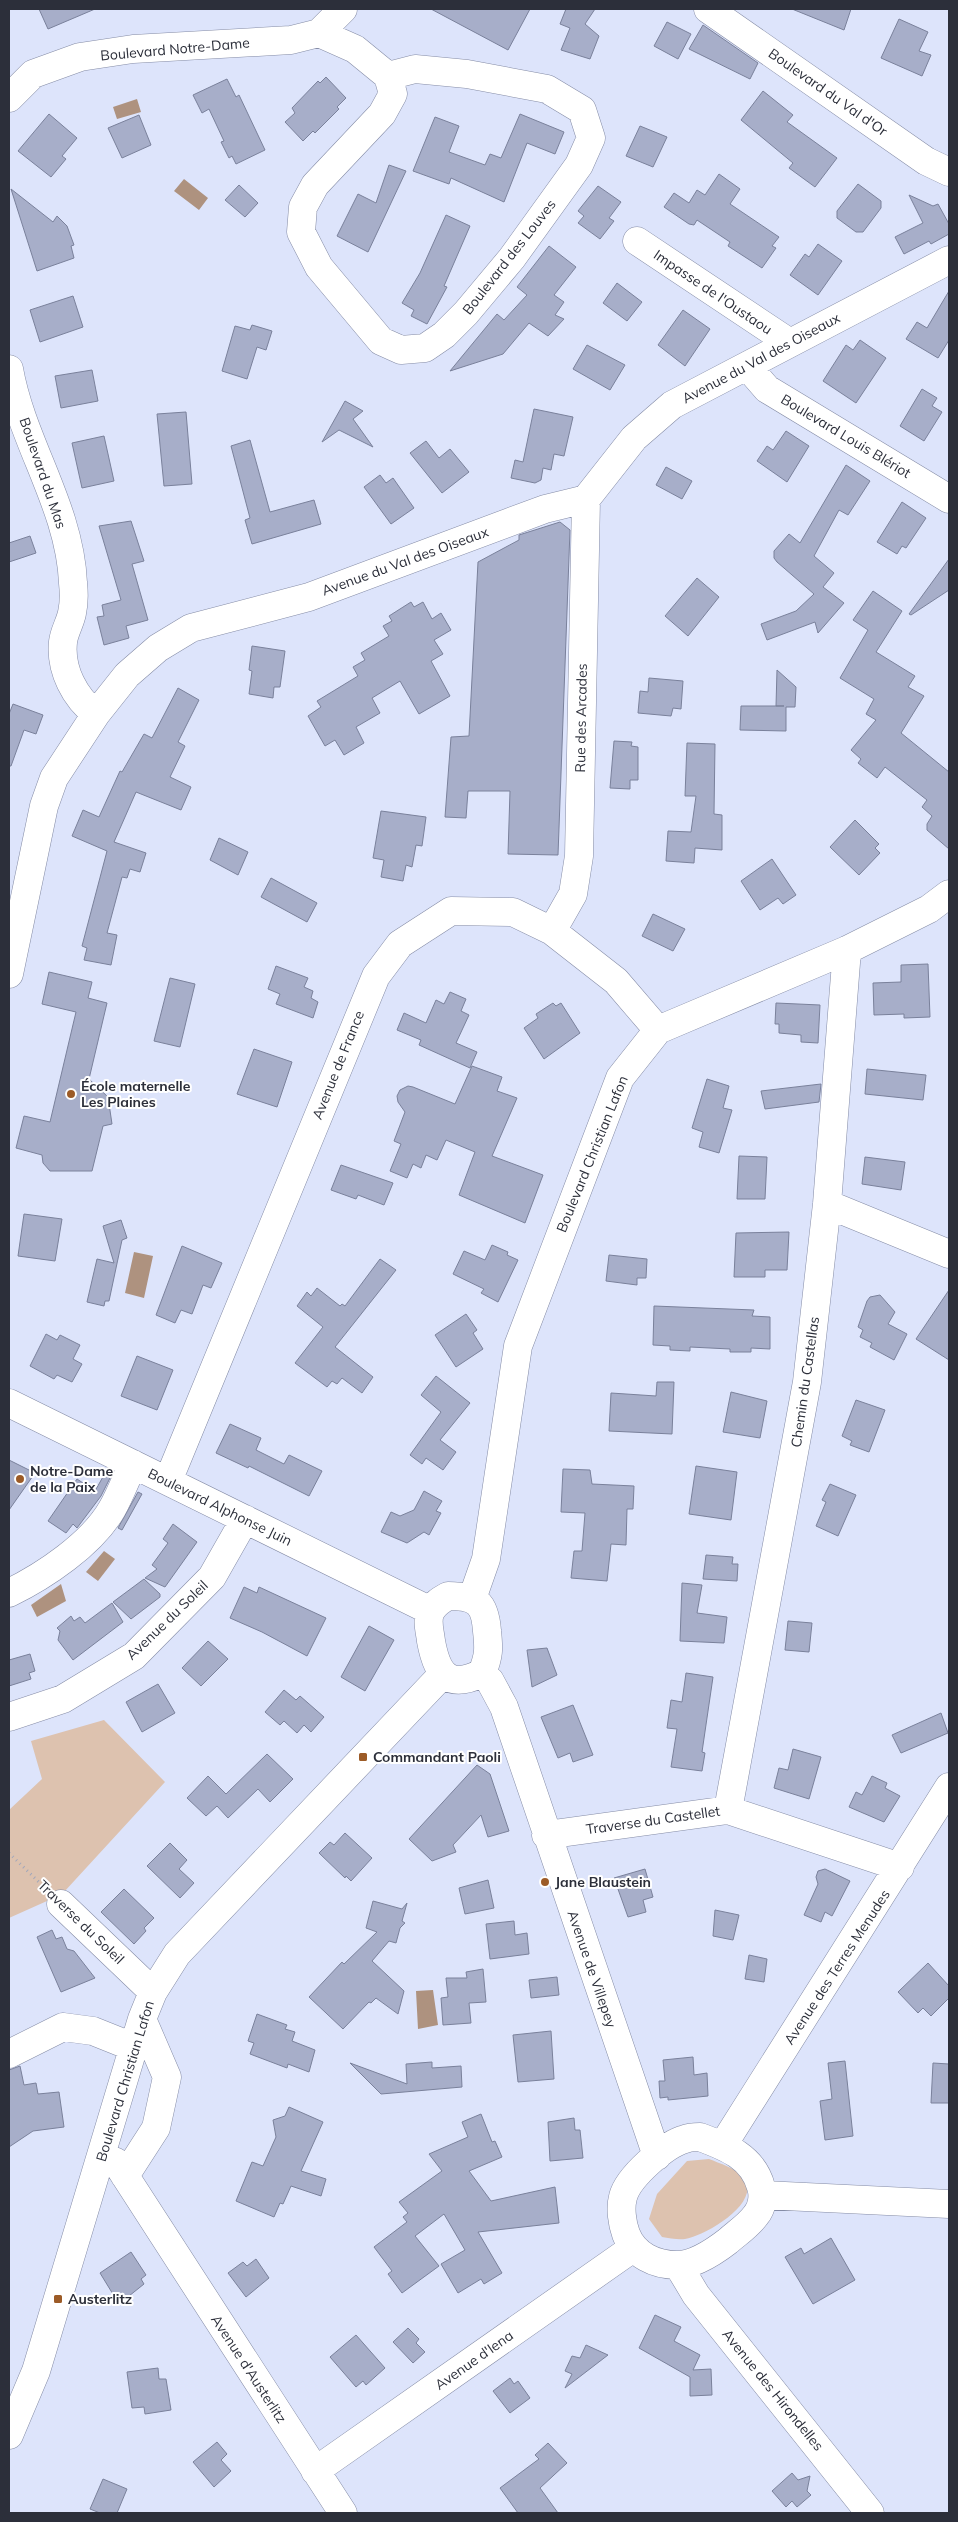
<svg xmlns="http://www.w3.org/2000/svg" width="958" height="2522" font-family="Mulish,sans-serif">
	<rect width="100%" height="100%" fill="#dde4fb"/>
	<!-- green -->
	<path fill="#ddc2af" d="M104 1720 165 1782 53 1904 47 1901 9 1918V1810L42 1779 31 1741Z
		M709 2159C719 2163 737 2169 743 2177 764 2202 705 2236 685 2239 678 2240 669 2238 662 2237L649 2219 657 2194 687 2161Z"/>
	<!-- water -->
	<path fill="#ae927f" d="M137 99 141 112 117 119 113 107Z
		M184 179 208 198 199 210 174 191Z
		M134 1252 153 1256 144 1298 125 1293Z
		M104 1551 115 1559 98 1581 86 1572Z
		M61 1584 66 1601 37 1617 31 1605Z
		M433 1990 438 2025 418 2029 416 1991Z"/>
	<!-- building -->
	<path fill="#a7aec9" stroke="#7a819b" d="M39 9H95L48 29Z
		M431 9H530L508 50Z
		M566 9H595L585 24 599 36 590 59 561 50 570 28 560 24Z
		M792 9H851L844 30Z
		M899 19 928 32 919 51 931 55 922 76 881 58Z
		M667 22 691 34 678 59 654 46Z
		M703 25 758 63 750 79 689 49Z
		M326 77 346 98 337 107 339 109 315 133 313 131 303 141 285 122 295 113 292 108 318 81 320 83Z
		M227 79 236 97 239 95 265 150 236 164 232 156 229 158 221 142 224 141 209 109 202 113 193 95Z
		M763 91 793 115 787 122 837 158 815 187 789 168 793 163 741 120Z
		M49 114 77 138 62 156 66 159 51 177 18 151Z
		M520 114 564 132 555 154 527 143 504 202 451 178 449 184 413 171 435 117 459 126 449 152 485 165 490 154 501 158Z
		M139 115 151 145 122 158 108 128Z
		M640 126 667 137 653 167 626 156Z
		M389 165 406 171 368 252 337 236 358 194 376 203Z
		M719 174 740 189 730 204 779 237 772 246 776 248 762 268 728 246 730 242 697 220 694 225 689 224 664 207 674 193 689 203 697 190 705 195Z
		M858 184 881 201V208L863 232H856L837 218V211Z
		M239 185 258 203 245 217 225 200Z
		M598 186 621 202 609 218 614 221 600 239 578 223 584 216 578 211Z
		M11 189 53 222 57 216 67 226 74 245 71 246 74 258 37 271Z
		M909 195 933 206 938 204 949 224V234L931 244 929 241 904 254 895 237 923 223Z
		M446 215 470 226 444 286 447 287 427 324 411 316 414 310 402 303 420 273Z
		M818 244 842 261 818 295 790 275 805 254 809 257Z
		M549 246 576 267 554 295 564 302 555 315 564 319 548 336 529 323 503 354 450 371 497 314 504 320 527 295 517 287Z
		M617 283 642 302 627 321 603 303Z
		M949 291V340L938 358 906 339 917 322 927 328Z
		M73 296 83 327 40 342 30 310Z
		M683 310 710 329 685 366 658 345Z
		M252 325 272 331 266 350 257 347 247 379 222 371 235 326 250 330Z
		M860 340 886 358 856 403 823 381 846 345 853 350Z
		M587 345 625 365 610 390 573 369Z
		M92 370 98 401 61 408 55 376Z
		M922 389 937 398 932 406 942 412 924 441 900 426Z
		M345 401 363 411 353 419 373 447 339 430 322 442Z
		M534 409 573 417 564 456 554 454 551 470 543 468 541 480 535 483 511 478 515 460 523 462Z
		M186 412 192 484 164 486 157 414Z
		M786 431 809 446 787 482 757 461 767 446 773 450Z
		M104 436 114 481 82 488 72 443Z
		M250 440 270 512 314 500 321 524 252 544 245 520 250 518 231 446Z
		M426 441 439 458 450 449 469 472 442 493 410 453Z
		M846 465 870 481 848 515 839 510 814 556 834 573 823 587 844 603 818 633 815 622 767 640 761 624 796 611 814 594 777 562 774 558V551L789 534 800 543Z
		M666 467 692 481 682 499 656 485Z
		M380 475 386 483 393 478 414 508 391 524 364 487Z
		M902 502 926 518 906 548 902 546 897 554 877 542Z
		M131 521 144 561 132 564 148 620 126 626 129 638 104 645 97 617 104 616 102 605 121 600 99 526Z
		M560 522 570 530 558 855 508 854 510 791H468L466 818 445 817 451 737 469 736 478 562 519 540V535Z
		M30 536 36 553 9 562V543Z
		M949 559V590L911 615 909 614Z
		M697 578 719 597 688 636 665 616Z
		M873 591 902 611 876 652 915 676 908 687 924 696 901 733 949 772V849L927 830V824L932 816 922 807 927 800 885 767 877 778 858 763 861 759 851 750 876 720 866 714 874 699 840 678 868 630 853 620Z
		M411 602 414 607 423 602 432 619 441 613 451 630 434 640 443 654 431 661 450 696 419 714 400 681 372 698 380 713 356 727 364 743 344 755 335 740 325 746 308 716 321 707 317 701 358 676 353 667 365 660 361 653 389 636 383 626 392 621 389 616Z
		M252 646 285 651 280 687H274L273 698 249 694 252 671 249 670Z
		M777 670 796 687 795 707H786V731L740 730 741 706H784H776Z
		M649 678 683 681 681 709 673 708 671 716 638 713 640 691 648 692Z
		M178 688 199 700 178 742 185 746 170 777 191 787 181 810 136 792 114 842 146 853 140 872 130 869 127 878 122 877 107 933 117 935 111 965 84 960 87 948 82 946 107 851 72 836 83 810 99 817 120 771 122 772 144 734 152 738Z
		M13 704 43 715 36 734 24 730 11 766H9V714Z
		M614 741 632 742 631 746 638 747V780H630V789L610 788Z
		M687 743 715 744 714 814 722 815V850L695 848 694 863 666 861 668 831 691 832 696 796H685Z
		M381 811 426 817 422 846 416 845 412 867 406 865 403 881 381 877 384 860 373 858Z
		M855 820 879 844 875 848 880 853 859 875 830 847Z
		M219 838 248 852 238 875 210 860Z
		M772 859 796 895 783 904 778 898 760 910 741 881Z
		M271 878 317 903 307 922 261 897Z
		M653 914 685 929 673 951 642 936Z
		M928 964 930 1017 904 1018V1014L874 1015 873 983 901 982V965Z
		M276 966 308 978 304 987 313 991 311 998 318 1002 313 1018 276 1004 280 994 268 989Z
		M49 972 92 982 88 998 107 1003 89 1079 108 1097 112 1124 103 1126 92 1171H50L43 1163 42 1155 16 1148 24 1116 50 1122 76 1012 42 1004Z
		M170 978 195 984 180 1047 154 1041Z
		M450 992 466 999 461 1011 469 1015 456 1043 477 1052 470 1068 419 1045 421 1040 397 1030 404 1013 426 1023 436 1000 444 1004Z
		M553 1003 556 1006 561 1003 580 1033 544 1059 524 1028 538 1018 536 1014Z
		M776 1003 820 1005 818 1043 801 1042V1035L779 1033V1024H775Z
		M254 1049 292 1062 277 1107 237 1094Z
		M472 1066 502 1077 497 1091 517 1098 492 1156 543 1175 525 1223 459 1195 475 1152 446 1140 437 1160 426 1155 421 1168 413 1164 407 1178 390 1171 401 1144 394 1141 405 1112 398 1102 397 1096 400 1090 408 1086 413 1087 455 1104Z
		M867 1069 926 1075 923 1100 865 1094Z
		M707 1079 729 1086 723 1108 732 1110 719 1153 699 1147 703 1132 692 1128Z
		M821 1084 819 1102 765 1109 761 1091Z
		M739 1156 767 1157 765 1199H737Z
		M865 1157 905 1162 901 1190 862 1184Z
		M341 1165 393 1183 384 1205 358 1195 356 1199 331 1190Z
		M24 1214 62 1219 55 1261 18 1256Z
		M121 1220 127 1238 122 1240 109 1301H105L104 1306 87 1302 97 1259 114 1263 103 1226Z
		M789 1232 787 1270H765V1277H734L736 1233Z
		M492 1245 508 1252 507 1255 518 1260 498 1302 481 1293 484 1289 453 1274 464 1251 485 1260Z
		M182 1246 222 1263 211 1288 203 1285 192 1314 181 1310 175 1323 156 1315Z
		M609 1255 647 1259 646 1278H637V1285L606 1281Z
		M380 1259 396 1270 335 1347 373 1377 362 1393 342 1378 337 1384 332 1381 327 1387 295 1363 323 1327 297 1306 307 1292 311 1296 317 1288 340 1306 342 1304 345 1306Z
		M949 1290V1360L916 1339Z
		M880 1295 895 1312 888 1324 907 1334 894 1360 870 1347 872 1343 860 1337 863 1330 858 1327 867 1301 870 1297Z
		M654 1306 754 1310 752 1316 770 1317V1349L751 1348V1352H730V1349L690 1347V1351L670 1350V1346L653 1345Z
		M466 1314 477 1330 473 1333 483 1349 456 1367 435 1335Z
		M46 1334 57 1340 60 1335 80 1345 73 1359 82 1364 72 1382 57 1375 54 1379 30 1366Z
		M137 1356 173 1370 157 1410 121 1396Z
		M436 1376 470 1403 440 1440 456 1452 443 1470 426 1458 422 1464 410 1455 441 1412 421 1395Z
		M657 1382H674L672 1434 609 1431 611 1393 656 1396Z
		M731 1392 767 1401 760 1438 723 1432Z
		M856 1400 885 1410 869 1452 850 1445 852 1441 842 1436Z
		M230 1424 261 1438 256 1450 284 1464 289 1455 322 1471 309 1496 249 1466 248 1468 216 1453Z
		M9 1460 35 1473 9 1510Z
		M696 1466 737 1472 731 1520 689 1514Z
		M563 1469 590 1470 592 1484 634 1486 633 1509H627L626 1545 611 1544 607 1581 571 1578 574 1551H582L585 1513 561 1512Z
		M104 1475 110 1478 101 1496 77 1528 73 1524 66 1533 48 1521 77 1479 95 1491Z
		M830 1484 856 1495 838 1536 816 1526 826 1502 822 1500Z
		M424 1491 442 1501 436 1511 441 1513 429 1535 424 1532 407 1543 381 1532 391 1512 400 1516 414 1510Z
		M138 1492 142 1494 122 1530 118 1528Z
		M173 1524 197 1542 165 1587 145 1578 157 1569 152 1565 168 1543 163 1539Z
		M706 1555 733 1557 732 1564H738L737 1581 703 1579Z
		M144 1579 160 1594V1597L131 1619 113 1602Z
		M682 1583 702 1585 697 1613 727 1617 724 1643 680 1641Z
		M244 1587 257 1593 259 1587 326 1618 307 1656 262 1632 230 1618Z
		M112 1603 123 1622 73 1660 58 1640 60 1631 57 1628 71 1616 74 1621 80 1617 85 1623Z
		M788 1621 812 1623 809 1652 785 1650Z
		M369 1626 394 1640 365 1691 341 1677Z
		M208 1641 228 1659 201 1686 182 1668Z
		M547 1648 557 1675 532 1687 527 1650Z
		M30 1654 35 1671 29 1673 31 1679 9 1686V1660Z
		M686 1673 713 1677 702 1752 705 1753 702 1771 671 1767 677 1729 667 1728 671 1700 682 1702Z
		M158 1684 175 1713 142 1732 126 1702Z
		M284 1690 296 1700 300 1696 324 1717 311 1732 304 1725 297 1733 284 1721 280 1725 265 1712Z
		M573 1705 593 1755 573 1762 570 1753 558 1758 541 1717Z
		M941 1713 948 1733 901 1753 892 1735Z
		M793 1749 821 1757 809 1799 774 1788 779 1768 788 1770Z
		M267 1754 293 1779 270 1802 258 1789 228 1818 217 1806 206 1816 187 1798 208 1776 226 1794Z
		M477 1765 490 1774 509 1831 488 1837 481 1815 453 1845 456 1852 432 1861 409 1839Z
		M872 1776 887 1783 885 1788 900 1796 884 1822 849 1807 856 1792 862 1795Z
		M345 1833 372 1858 351 1881 346 1876 345 1878 319 1853 330 1842 334 1845Z
		M170 1843 187 1860 179 1869 194 1883 180 1898 147 1866Z
		M645 1869 653 1897 643 1900 646 1912 628 1917 614 1878Z
		M825 1869 850 1881 832 1916 825 1912 821 1922 804 1915 818 1884 816 1877 818 1871Z
		M488 1880 494 1908 465 1914 459 1888Z
		M124 1889 154 1918 144 1928 146 1931 134 1944 101 1912Z
		M373 1901 402 1909 407 1903 402 1921 405 1923 400 1928 396 1943 389 1941 372 1961 404 1991 398 2014 376 1998 371 2003 369 2002 343 2029 309 1997 342 1962 344 1964 377 1932 366 1928Z
		M715 1910 739 1915 733 1940 713 1936Z
		M514 1921 515 1935 527 1933 529 1954 490 1959 486 1924Z
		M52 1930 56 1939 62 1937 67 1949 74 1951 95 1978 61 1992 37 1937Z
		M749 1955 767 1959 764 1982 745 1979Z
		M928 1963 949 1986V1998L931 2016 923 2008 918 2013 898 1992Z
		M483 1969 486 2002 469 2003 471 2023 443 2025 441 1998 448 1997 446 1978H467L466 1972Z
		M557 1977 559 1995 531 1998 529 1980Z
		M257 2014 287 2025 285 2029 295 2032 292 2041 315 2050 309 2072 288 2064 287 2068 250 2054 254 2043 248 2041Z
		M551 2031 554 2079 518 2082 513 2035Z
		M693 2057 694 2075 707 2073 708 2096 668 2100V2097L660 2098 659 2081H665L663 2060Z
		M845 2061 853 2136 825 2140 820 2101 832 2099 828 2063Z
		M432 2062V2068L461 2066 462 2087 381 2094 350 2063 407 2084 406 2064Z
		M933 2063 949 2064V2103H931Z
		M20 2066 24 2085 36 2083 38 2094 59 2092 64 2127 33 2131 9 2147V2070Z
		M289 2107 323 2122 301 2171 326 2179 321 2196 291 2186 283 2204 280 2203 274 2217 236 2201 252 2162 263 2166 276 2137 273 2120 285 2116Z
		M481 2114 492 2142 495 2141 502 2157 469 2171 491 2201 555 2187 559 2223 478 2232 502 2273 484 2284 481 2279 458 2293 441 2264 465 2250 444 2214 415 2236 439 2266 402 2293 388 2274 392 2271 374 2247 407 2222 403 2217 408 2213 399 2202 442 2171 429 2154 468 2137 462 2122Z
		M574 2118 575 2130H580L583 2158 550 2161 548 2122Z
		M831 2238 855 2280 813 2304 785 2257 801 2248 804 2254Z
		M131 2252 146 2275 141 2279 144 2284 119 2304 100 2273Z
		M256 2259 269 2278 246 2297 228 2273 243 2262 247 2266Z
		M655 2315 681 2327 674 2341 700 2355 693 2370 711 2369 712 2395 690 2396V2377L639 2348Z
		M408 2328 419 2339 416 2343 425 2352 413 2363 393 2342Z
		M356 2335 385 2368 366 2385 363 2381 356 2387 330 2357Z
		M586 2345 608 2355 565 2388 572 2374 565 2371 572 2356 580 2358Z
		M158 2368 159 2379H166L171 2410 145 2414 144 2407 132 2408 127 2372Z
		M510 2378 514 2384 518 2381 530 2398 510 2413 493 2391Z
		M217 2442 227 2454 221 2460 231 2471 214 2487 193 2462Z
		M548 2443 567 2463 540 2488 558 2513H518L500 2488 539 2459 535 2455Z
		M792 2473 798 2480 810 2476 807 2491 811 2495 797 2507 792 2501 786 2507 772 2491Z
		M103 2479 127 2489 117 2513H100L90 2509Z"/>
	<g fill="none" stroke-linecap="round" stroke-linejoin="round">
		<defs>
			<path id="minor" d="M708 9 926 161 949 172
				M319 33 355 49 388 76 415 69 467 74 547 89 582 110 591 138 579 165 512 258 466 313 444 335 425 348 401 350 381 341 319 267 301 232 303 207 315 185 382 114 393 94 388 76
				M9 98 33 74 80 57 133 49 291 40 319 33 343 9
				M637 241 790 343
				M748 367 767 389 949 499
				M9 369C22 443 70 507 73 583 74 592 74 604 72 613 70 623 64 632 63 642 60 670 75 698 96 714
				M552 931 573 894 579 856 586 499
				M9 974 44 806 54 778 96 714 127 675 158 648 191 628 309 597 545 509 586 499 634 438 672 405 949 260
				M827 1204 949 1254
				M9 1403 431 1611
				M168 1481 376 976 400 944 451 911 513 912 552 931 616 981 658 1030
				M9 1593C44 1576 92 1544 112 1509 120 1495 126 1479 133 1464
				M448 1596C477 1596 485 1603 487 1631 489 1649 489 1656 482 1673 448 1690 437 1674 431 1641 430 1631 426 1620 431 1611 435 1603 441 1600 448 1596Z
				M472 1599 486 1559 518 1346 620 1078 658 1030 847 950 929 909 949 894
				M482 1673 490 1681 504 1707 657 2156
				M9 1717 63 1699 134 1656 212 1577 245 1519
				M728 1810 807 1382 827 1204 847 950
				M546 1835 728 1810 900 1867
				M61 1904 153 1992
				M9 2054 63 2027 93 2031 133 2047
				M700 2137C727 2147 753 2157 761 2187 764 2196 762 2208 756 2215 749 2225 737 2233 728 2241 715 2251 694 2265 677 2265 655 2265 634 2255 626 2234 622 2223 620 2208 623 2197 628 2177 666 2144 685 2139 690 2137 695 2137 700 2137Z
				M723 2145 949 1787
				M102 2157 116 2162 343 2513
				M125 2176 156 2128 167 2077 142 2019
				M764 2195 949 2204
				M678 2265 696 2295 870 2513
				M9 2435 36 2371 142 2019 153 1992 177 1954 443 1674
				M315 2471 633 2248"/>
		</defs>
		<!-- minor casing -->
		<use href="#minor" stroke="#858ca6" stroke-width="29"/>
		<!-- path -->
		<path stroke="#a2a7ba" stroke-width="3" stroke-dasharray="1 4" stroke-linecap="butt" d="M9 1853 45 1888"/>
		<!-- minor -->
		<use href="#minor" stroke="#fff" stroke-width="28"/>
	</g>
	<!-- markers -->
	<g fill="#9c5b27" stroke="#fff" stroke-width="2">
		<circle cx="71" cy="1094" r="5"/>
		<circle cx="20" cy="1479" r="5"/>
		<rect x="358" y="1752" width="10" height="10" rx="2.5"/>
		<circle cx="545" cy="1882" r="5"/>
		<rect x="53" y="2294" width="10" height="10" rx="2.5"/>
	</g>
	<g text-anchor="middle" stroke-width="4" stroke-linejoin="round" paint-order="stroke">
		<!-- street labels -->
		<g font-size="14" fill="#2c2f3a" stroke="#fff">
			<text transform="translate(175 49) rotate(-5)" y="5">Boulevard Notre-Dame</text>
			<text transform="translate(828 92) rotate(35)" y="5">Boulevard du Val d'Or</text>
			<text transform="translate(509 257) rotate(-52)" y="5">Boulevard des Louves</text>
			<text transform="translate(713 292) rotate(34)" y="5">Impasse de l'Oustaou</text>
			<text transform="translate(761 358) rotate(-28)" y="5">Avenue du Val des Oiseaux</text>
			<text transform="translate(846 436) rotate(31)" y="5">Boulevard Louis Blériot</text>
			<text transform="translate(43 473) rotate(71)" y="5">Boulevard du Mas</text>
			<text transform="translate(405 561) rotate(-20)" y="5">Avenue du Val des Oiseaux</text>
			<text transform="translate(581 718) rotate(-89)" y="5">Rue des Arcades</text>
			<text transform="translate(338 1065) rotate(-68)" y="5">Avenue de France</text>
			<text transform="translate(592 1154) rotate(-68)" y="5">Boulevard Christian Lafon</text>
			<text transform="translate(805 1382) rotate(-82)" y="5">Chemin du Castellas</text>
			<text transform="translate(220 1507) rotate(26)" y="5">Boulevard Alphonse Juin</text>
			<text transform="translate(167 1620) rotate(-44)" y="5">Avenue du Soleil</text>
			<text transform="translate(653 1820) rotate(-8)" y="5">Traverse du Castellet</text>
			<text transform="translate(81 1922) rotate(44)" y="5">Traverse du Soleil</text>
			<text transform="translate(837 1967) rotate(-57)" y="5">Avenue des Terres Menudes</text>
			<text transform="translate(592 1969) rotate(71)" y="5">Avenue de Villepey</text>
			<text transform="translate(125 2081) rotate(-73)" y="5">Boulevard Christian Lafon</text>
			<text transform="translate(474 2360) rotate(-35)" y="5">Avenue d'Iena</text>
			<text transform="translate(249 2369) rotate(57)" y="5">Avenue d'Austerlitz</text>
			<text transform="translate(773 2390) rotate(51)" y="5">Avenue des Hirondelles</text>
		</g>
		<!-- poi labels -->
		<g font-size="14" font-weight="bold" fill="#2c2f3a" stroke="#fff" text-anchor="start">
			<text x="81" y="1091">École maternelle<tspan x="81" dy="16">Les Plaines</tspan></text>
			<text x="30" y="1476">Notre-Dame<tspan x="30" dy="16">de la Paix</tspan></text>
			<text x="373" y="1762">Commandant Paoli</text>
			<text x="555" y="1887">Jane Blaustein</text>
			<text x="68" y="2304">Austerlitz</text>
		</g>
	</g>
	<!-- border -->
	<rect width="958" height="2522" fill="none" stroke="#2c2f3a" stroke-width="20"/>
</svg>
